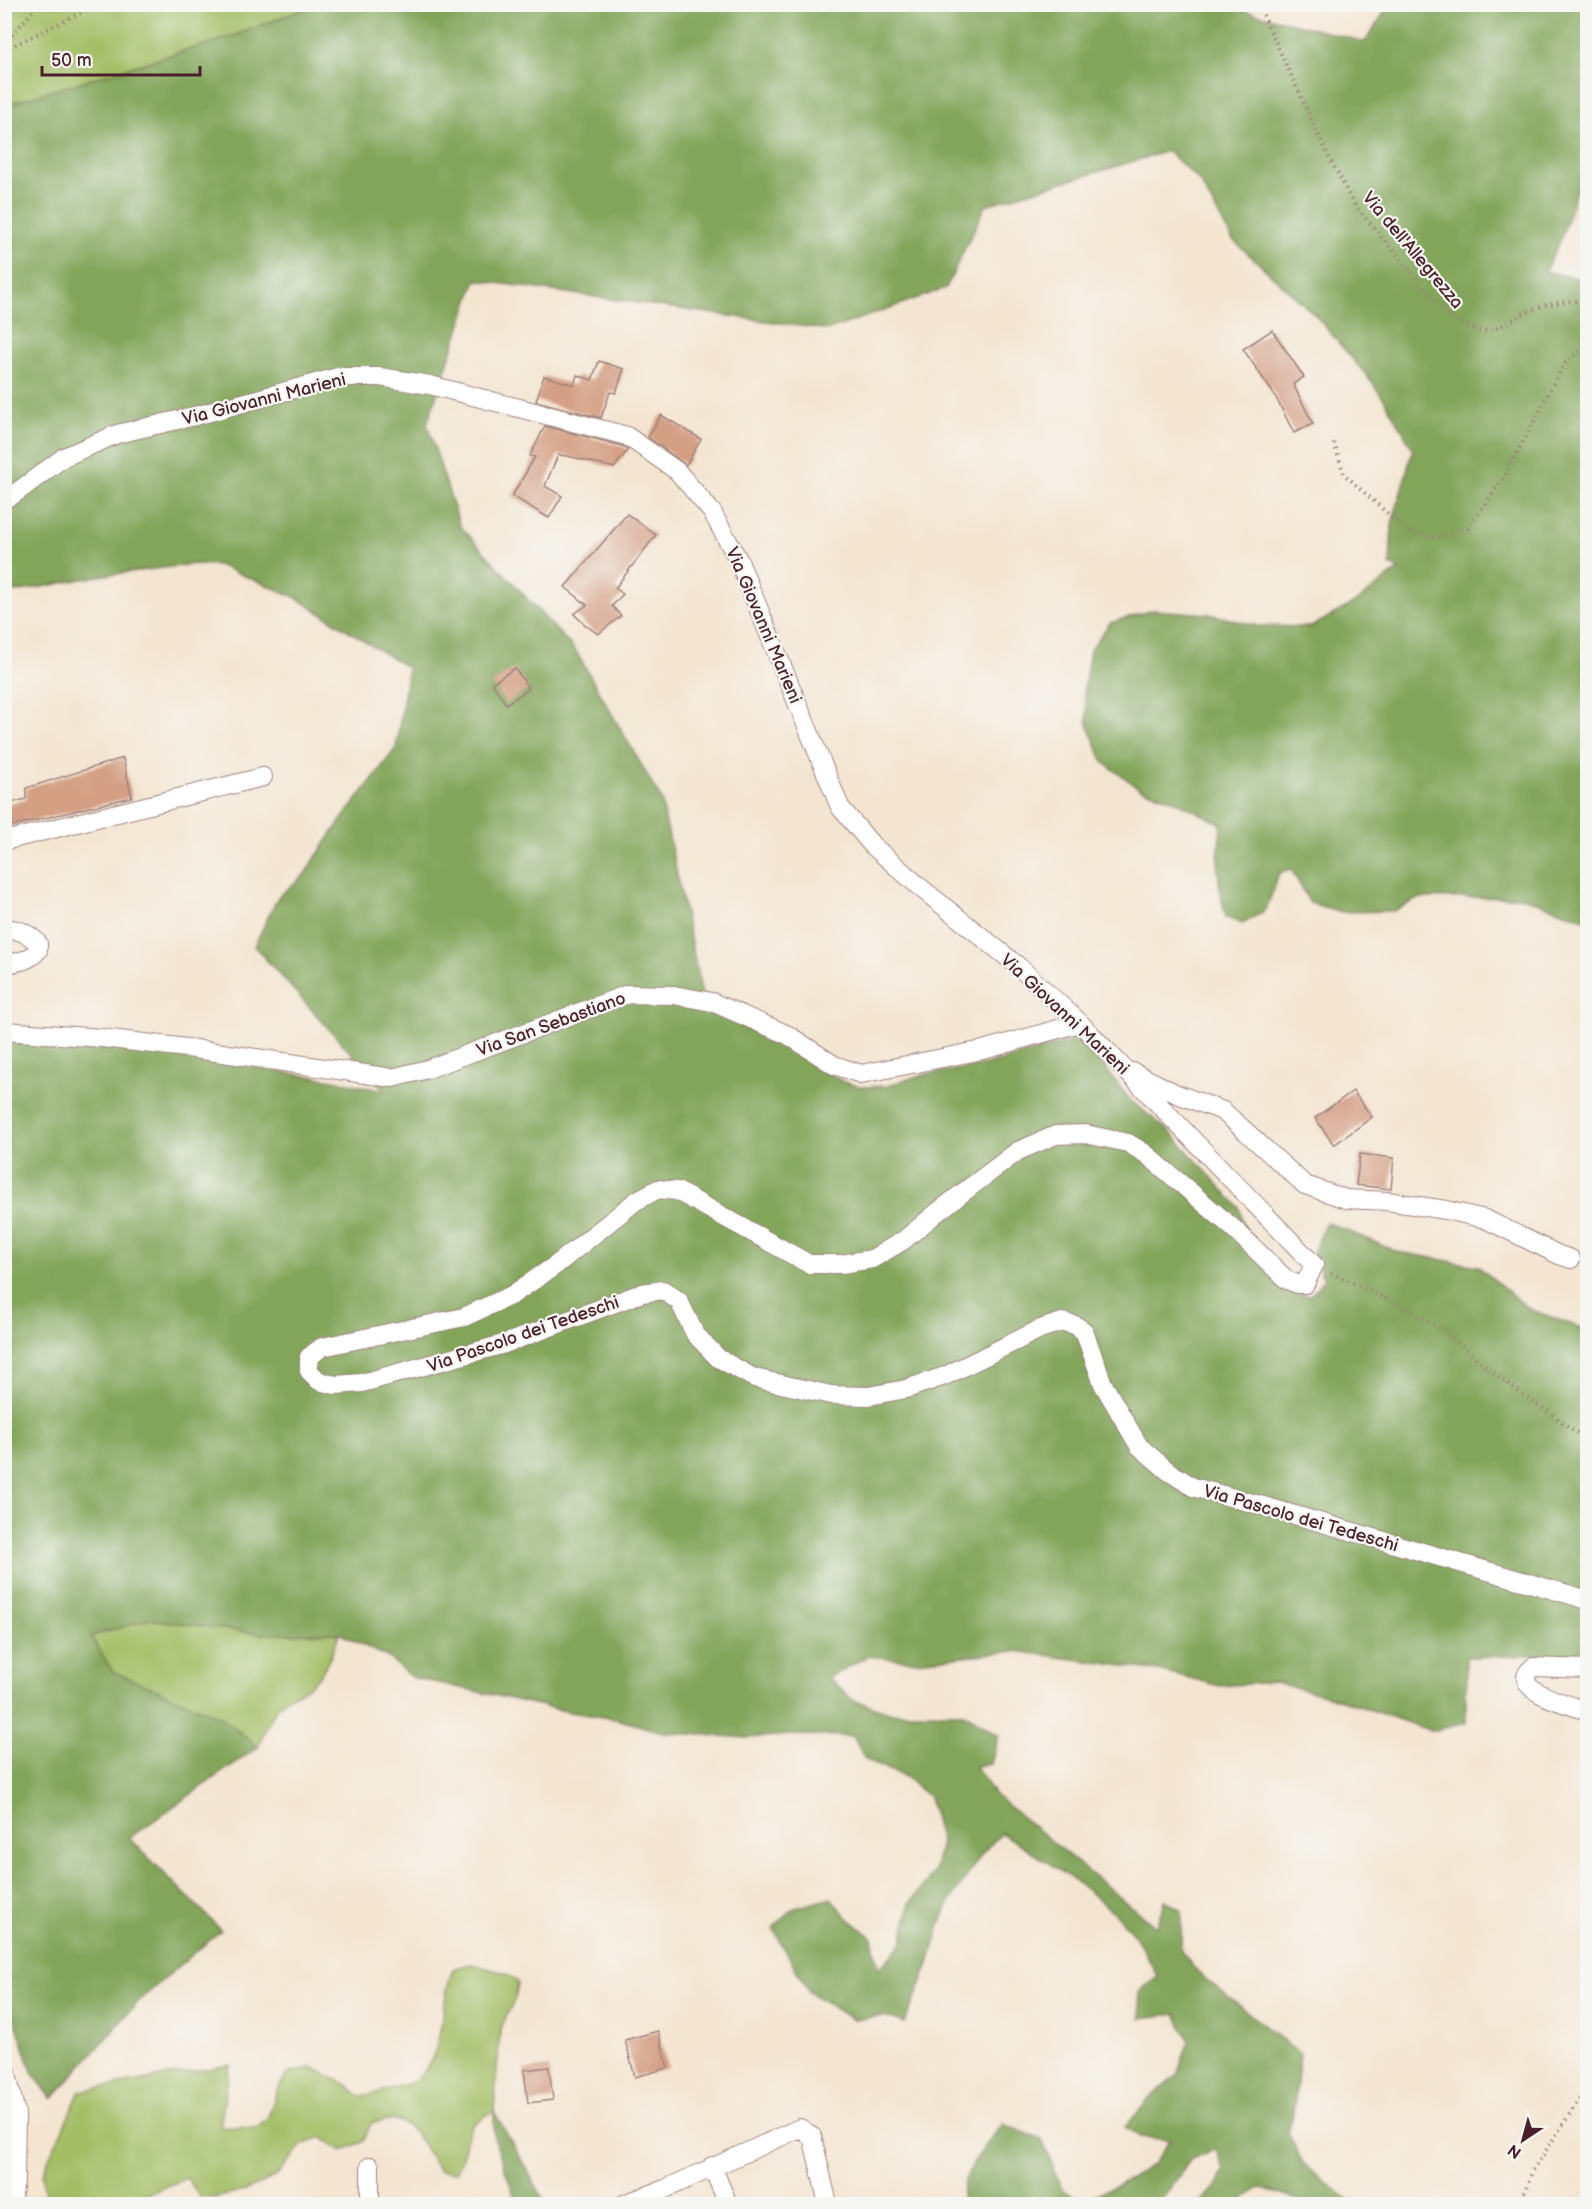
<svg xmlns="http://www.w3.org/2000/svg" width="1592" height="2209" font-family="'Balsamiq Sans',sans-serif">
	<rect width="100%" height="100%" fill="#f6f6f2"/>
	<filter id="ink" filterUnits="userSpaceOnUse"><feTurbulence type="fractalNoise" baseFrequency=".0167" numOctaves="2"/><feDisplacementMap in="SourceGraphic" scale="12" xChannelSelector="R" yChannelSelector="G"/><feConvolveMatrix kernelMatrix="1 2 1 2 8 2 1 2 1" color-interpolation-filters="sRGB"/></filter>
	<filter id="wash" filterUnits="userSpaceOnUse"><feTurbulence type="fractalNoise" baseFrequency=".008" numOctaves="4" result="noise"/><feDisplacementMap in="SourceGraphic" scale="24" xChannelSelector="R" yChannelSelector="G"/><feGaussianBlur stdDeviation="1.35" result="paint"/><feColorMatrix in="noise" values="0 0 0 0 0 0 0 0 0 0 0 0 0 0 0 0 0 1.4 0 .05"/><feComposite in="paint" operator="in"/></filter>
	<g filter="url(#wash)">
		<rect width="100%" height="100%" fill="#f4e5d1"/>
		<!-- green -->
		<path fill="#a3be65" stroke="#766e48" stroke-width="1.5" d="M5 5H313L234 36 5 105Z
			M150 1619 263 1634 339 1633C333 1652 326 1672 310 1685 301 1693 287 1696 279 1705 268 1718 265 1733 258 1747L222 1718 111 1671 91 1636Z
			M471 1964 505 1973 518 1982 516 1996 500 2030 494 2111C488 2115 478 2119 473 2125 463 2139 466 2156 456 2172L439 2171C427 2154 417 2125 395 2120 389 2118 378 2122 371 2123L364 2141 342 2151 321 2137 302 2145 276 2176 245 2191 213 2198 200 2197 187 2178 123 2204H46L42 2174 80 2091 230 2065 220 2127 256 2128 267 2120 277 2091 287 2074 312 2067 347 2085 360 2096C372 2095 380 2092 392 2088 397 2086 405 2086 410 2083 448 2063 438 2003 453 1969Z"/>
		<!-- forest -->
		<path fill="#82a55a" stroke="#666242" stroke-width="1.5" d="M1218 4 1365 42 1389 5H1587V157L1561 239 1545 271 1587 280V920L1522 897 1420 898 1393 911 1342 912 1310 903 1291 869 1279 873 1266 910 1242 924 1226 917C1216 881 1217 861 1221 824L1176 801 1139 788 1103 762 1088 725 1084 689 1090 650 1110 623 1153 610 1209 614 1258 626 1311 627 1356 602 1399 569 1390 565 1392 524 1413 449 1384 399 1366 375 1315 315 1232 239 1200 182 1168 151 986 205 946 288 829 330 476 280 427 424 460 526 575 650 661 799 705 1009 788 1048 843 1082 862 1087 887 1086 921 1075 986 1065 1082 1038 1130 1100 1169 1131 1239 1207 1252 1255 1291 1292 1310 1296 1324 1280 1313 1253 1326 1222 1398 1252 1478 1266 1529 1309 1587 1330V1660L1537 1655 1466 1657V1723L1432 1731 1339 1699 1275 1682 1220 1686 1167 1672 1015 1651 916 1661 868 1656 828 1678 853 1700 892 1713H964L999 1735 991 1764 975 1766 995 1795 1156 1927 1165 1900 1182 1911 1181 1951 1197 1972 1300 2054 1294 2110 1288 2133 1304 2165 1354 2204H1306L1286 2195 1260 2188 1238 2204H1197L1215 2188 1224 2171 1216 2149 1191 2159 1159 2204H960C962 2172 983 2148 1003 2124L1042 2140 1062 2189 1081 2201 1130 2179 1155 2162 1170 2140 1140 2137 1125 2127 1150 2098 1177 2075 1189 2041 1176 2014 1141 2018 1139 1992 1157 1976C1150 1963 1143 1947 1134 1935 1104 1896 1044 1860 1002 1833L983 1852 949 1903 940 1925 929 1964 905 2023 884 2016 853 2020 808 1991 773 1928 792 1909 831 1898 848 1918 872 1938 879 1969 902 1943 910 1903 934 1872 941 1842 929 1797 905 1777 865 1759 853 1736 791 1735 747 1738 663 1732 616 1719 570 1712 411 1677 389 1658 339 1633 263 1634 150 1619 91 1636 112 1671 222 1718 258 1747 129 1838 221 1930 140 2000 52 2099 32 2072 4 1986V1042L127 1048 334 1080 385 1091 254 946 278 897 304 875 337 826 396 748 408 668 295 597 218 565 195 564 98 576 5 594V105L234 36 313 5Z
			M494 2111 546 2204H517L494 2138Z"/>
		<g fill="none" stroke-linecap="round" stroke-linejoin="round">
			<!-- stream -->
			<path stroke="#5dc9d4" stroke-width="6" d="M4 20 17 4"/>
		</g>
		<g id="blocks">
			<!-- building -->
			<path fill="#d49f83" d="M1272 330 1304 377 1293 384 1313 424 1294 433 1275 396 1243 349Z
				M599 361 624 369 616 393 610 392 601 418 536 401 544 376 574 385 577 375 592 380Z
				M661 415 701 439 686 465 648 437Z
				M545 426 622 446 628 450 614 468 568 456 558 455 545 486 562 496 549 518 512 496 535 457 530 456Z
				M627 514 656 535 615 588 623 594 612 606 621 616 598 634 584 624 574 614 587 605 565 587Z
				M515 668 529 689 506 704 492 683Z
				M123 758 132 797 4 828V805L26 799V788Z
				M1353 1091 1372 1117 1334 1145 1315 1118Z
				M1360 1154 1394 1158 1391 1189 1356 1185Z
				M658 2031 668 2068 635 2077 625 2040Z
				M549 2067 553 2100 528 2103 524 2070Z"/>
		</g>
	</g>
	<g filter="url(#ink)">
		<use href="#blocks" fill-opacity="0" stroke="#9f827e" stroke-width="1.5"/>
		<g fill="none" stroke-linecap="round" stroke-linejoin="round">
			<defs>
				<path id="minor" d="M4 499 13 495 64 457 117 434 195 416 338 377H380L430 385 627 436 677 471 712 512 739 561 840 807 872 845 921 888 1018 966 1080 1023 1314 1265 1305 1284H1297L1287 1280 1233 1228 1146 1154 1128 1143 1085 1134 1056 1135 1018 1151 940 1210 904 1240 872 1259 841 1264H809L677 1191 658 1189 636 1201 556 1265 512 1295 464 1317 322 1347 309 1357V1371L319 1381 335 1385 362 1383 504 1344 642 1293 663 1290 679 1301 695 1334 718 1358 754 1378 831 1395 869 1396 906 1389 945 1376 1040 1329 1062 1322 1075 1325 1084 1331 1103 1384 1139 1446 1168 1471 1193 1487 1267 1507 1588 1600
					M4 841 263 777
					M4 929C17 928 29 934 38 943V950C30 961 18 962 4 964
					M4 1031 102 1038 195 1049 392 1078 428 1069 628 994 674 995 712 1002 788 1035 834 1065 861 1074 983 1050 1080 1023
					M1133 1072 1177 1094 1223 1111 1305 1185 1346 1199 1387 1201 1446 1210 1485 1219 1559 1255 1571 1259
					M1588 1669 1533 1667C1504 1690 1574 1706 1588 1711
					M4 2061 16 2114 15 2181 11 2204
					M370 2166V2204
					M712 2166 728 2204
					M624 2204 665 2189 800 2128 812 2136 828 2204"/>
			</defs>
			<!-- minor casing -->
			<use href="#minor" stroke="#9f827e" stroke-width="20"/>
			<!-- path -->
			<path stroke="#9f827e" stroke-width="4" stroke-dasharray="1.5 4.5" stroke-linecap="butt" d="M1258 4 1326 151 1354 204 1448 316C1495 346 1496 323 1537 308 1553 302 1571 301 1588 302
				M4 44 39 4
				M4 50 99 4
				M1334 443 1344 474 1407 531 1436 538 1468 528 1505 476 1564 364 1588 343
				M1331 1273 1389 1300 1439 1327 1501 1379 1588 1440
				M1520 2204 1532 2172 1588 2086"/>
			<!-- minor -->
			<use href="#minor" stroke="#fff" stroke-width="18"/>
		</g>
	</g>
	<g text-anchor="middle" stroke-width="4.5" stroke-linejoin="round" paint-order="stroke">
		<!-- street labels -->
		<g font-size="18" fill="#4a1f2b" stroke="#f6f6f2">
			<text transform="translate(1413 250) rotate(50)" y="6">Via dell'Allegrezza</text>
			<text transform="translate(264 399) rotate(-14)" y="6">Via Giovanni Marieni</text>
			<text transform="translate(764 625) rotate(67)" y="6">Via Giovanni Marieni</text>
			<text transform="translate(1065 1014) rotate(43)" y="6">Via Giovanni Marieni</text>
			<text transform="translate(551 1024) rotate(-20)" y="6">Via San Sebastiano</text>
			<text transform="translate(523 1334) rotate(-19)" y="6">Via Pascolo dei Tedeschi</text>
			<text transform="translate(1301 1518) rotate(16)" y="6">Via Pascolo dei Tedeschi</text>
		</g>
	</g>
	<!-- margin -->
	<rect width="1592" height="2209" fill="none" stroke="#f6f6f2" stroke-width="24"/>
	<!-- north arrow -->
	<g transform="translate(1523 2140) rotate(216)" stroke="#f6f6f2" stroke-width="4.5" paint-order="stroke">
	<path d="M0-4.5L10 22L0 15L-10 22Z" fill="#4a1f2b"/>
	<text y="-9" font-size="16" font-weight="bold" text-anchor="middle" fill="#4a1f2b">N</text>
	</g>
	<!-- scale -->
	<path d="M42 66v9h158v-9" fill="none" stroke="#4a1f2b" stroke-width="3"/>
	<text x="51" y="66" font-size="18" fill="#4a1f2b" stroke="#f6f6f2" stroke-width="4.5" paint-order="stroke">50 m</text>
</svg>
